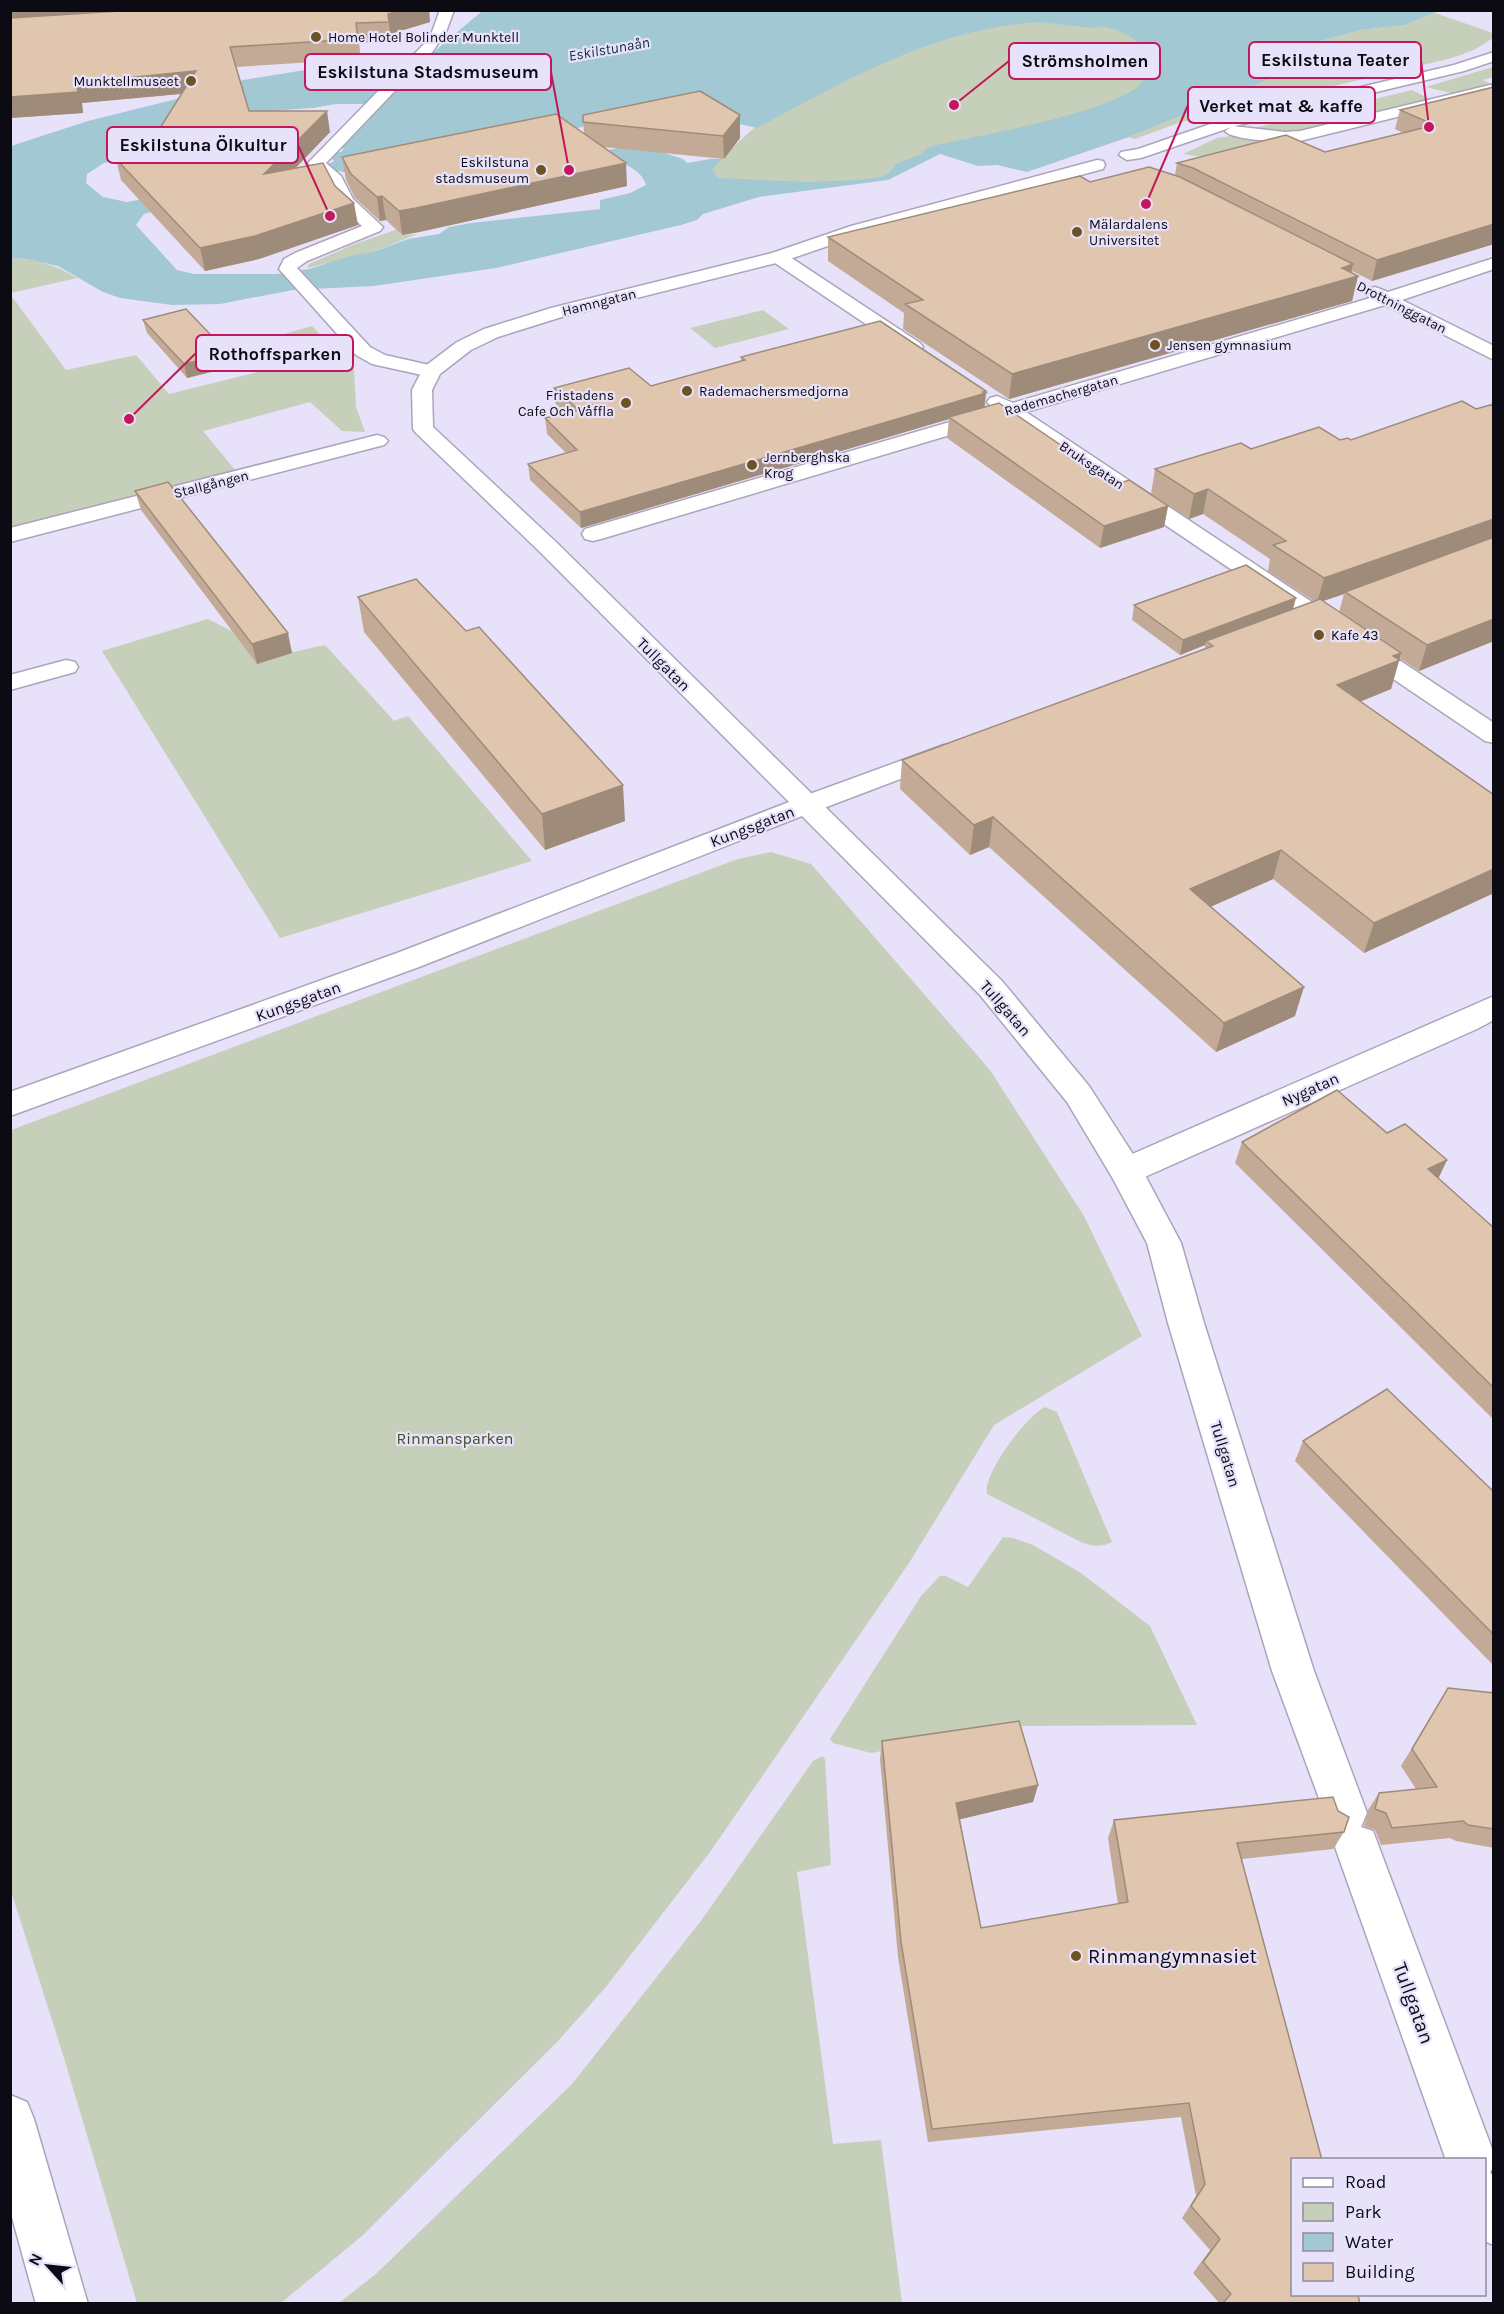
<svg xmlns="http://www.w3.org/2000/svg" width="1504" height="2314" font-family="Karla,sans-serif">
	<rect width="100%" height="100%" fill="#e8e1fa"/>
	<!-- green -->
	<path fill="#c5cfb9" d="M1435 13 1493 33V38L1474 50 1452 58 1181 122 1135 139 1129 137 1278 75 1291 54 1302 46 1361 30 1405 25Z
		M1047 19C1086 23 1136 22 1158 60L1147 85 1097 111 935 150 882 179 828 185 751 182 709 177 713 165 754 128 880 60 948 34 1005 22Z
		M1493 67V77L1483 80 1493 85 1455 94 1426 87Z
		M1412 90 1430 99 1301 131 1279 132 1254 128Z
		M1238 135 1265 140 1208 158 1183 154 1217 138Z
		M404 227 410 228 397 231 401 235 417 234 373 252 307 268 309 264 355 244Z
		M11 258C35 259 56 265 77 278L11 293Z
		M10 294 66 370 136 355 169 394 274 368 252 343 312 326 354 369 356 407 365 432 342 431 310 402 203 431 235 470 11 529Z
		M763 310 789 329 715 348 690 328Z
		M208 619 232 631 266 620 293 652 325 645 394 721 408 716 532 861 280 938 102 651Z
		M771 852 811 864 990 1070 1084 1216 1142 1336 994 1425 909 1563 710 1852 605 1988 559 2040 363 2235 281 2303H137L64 2058 11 1891V1130L738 859Z
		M1045 1407 1057 1412 1112 1542C1100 1548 1092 1546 1081 1542L987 1494C982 1475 1027 1415 1045 1407Z
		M1003 1537 1013 1538 1033 1545 1081 1573 1150 1626 1197 1725 1015 1726 871 1753 833 1743 830 1739 921 1596 940 1576H946L968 1587Z
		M822 1756 825 1759 831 1865 797 1872 833 2144 881 2140 902 2303H339L377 2273 572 2084 701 1921 813 1761Z"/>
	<!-- water -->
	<path fill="#a2c9d3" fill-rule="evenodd" d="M487 11H1439L1405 25 1361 30 1302 46 1291 54 1279 75 1129 137 1027 172 997 165 978 166 940 154 888 180 759 197 703 214 697 220 681 225 496 268 374 286 293 290 220 304 172 305 120 298 103 292 58 266 26 259 11 258V146L88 121 221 88 243 80 417 52 407 60 423 61 481 12ZM1039 22 1092 28C1109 20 1148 44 1155 60H1147C1147 68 1147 75 1142 82 1119 112 971 137 929 147L921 154 896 164 890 172 881 177 860 180 806 182 718 178 712 170 722 159H710L687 163 683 159 637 144 594 153C612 160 640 165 646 185L630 193 600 200V209L471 223 449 227 439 234 408 239 373 252 350 256 309 269 276 274H194L177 270 136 225 144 214 169 206 339 171 351 174 651 113 735 123 757 128C849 79 932 29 1039 22ZM336 104H366L339 147 344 149 341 152H335L331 157 334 161 329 164 127 202 103 197 86 183 87 174 104 163 150 151 255 112 313 108Z"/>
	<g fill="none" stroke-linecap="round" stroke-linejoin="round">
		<defs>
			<path id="minor" d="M440 10H454L446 32 433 51 326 163 341 176 353 199 383 227 380 231 307 261 297 268 370 347 385 355 438 367 441 371 438 375 431 377 372 364 356 355 279 269 284 259 295 253 362 226 340 206 328 182 308 163 423 45 432 32Z
				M1494 84V93L1300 141C1286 142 1233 141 1225 131L1233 126 1285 132 1300 131Z
				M778 252 784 253 920 343 923 347 920 351H906L772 261 769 257 772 253Z
				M1494 258V269L1402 300 1494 346V360L1385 305 1026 412 1494 723V743L1485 741 1007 418 601 539 593 541 585 539 582 534 585 529 994 409 987 402 990 398 997 396 1013 403 1360 301 1370 298 1366 293 1368 289 1375 287 1388 292Z
				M377 435 384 437 388 441 384 445 10 542V528Z
				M66 660 75 662 78 667 75 672 10 690V675Z
				M944 745 953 747 957 753 953 759 816 811 806 813 796 811 792 805 796 799Z
				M1494 996V1020L1477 1029 1138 1180 1126 1183 1114 1180 1109 1171 1114 1162Z
				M10 2095 27 2102 34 2119 88 2304H36L10 2210Z"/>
			<path id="tertiary" d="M1494 52V61L1464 71 1235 126 1141 158 1127 160 1119 155 1121 152 1138 149 1225 119 1454 65Z
				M1097 160 1103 161 1105 165 1103 169 863 234 784 261 565 316 498 337 471 350 440 374 432 390 433 427 556 542 1002 981 1089 1086 1138 1162 1181 1243 1204 1323 1314 1671 1367 1813 1361 1827 1373 1831 1379 1847 1494 2154V2165L1490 2173 1494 2175V2245L1484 2241V2160H1446L1335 1847 1341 1833 1330 1828 1272 1671 1168 1323 1147 1243 1112 1177 1067 1102 980 995 802 816 419 967 10 1116V1092L397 953 789 802 540 552 416 433 413 429 412 390 424 367 457 342 484 329 551 308 772 253 851 226Z"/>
		</defs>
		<!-- minor casing -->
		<use href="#minor" stroke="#aba4bb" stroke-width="3"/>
		<!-- tertiary casing -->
		<use href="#tertiary" stroke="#aba4bb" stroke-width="3"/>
		<!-- minor -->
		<use href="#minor" fill="#fff" fill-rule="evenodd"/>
		<!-- tertiary -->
		<use href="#tertiary" fill="#fff" fill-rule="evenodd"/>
	</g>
	<!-- wall -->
	<path fill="#c2aa96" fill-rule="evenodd" d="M10 10H429L430 22 390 34 391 41 359 43 361 59 236 67 249 111 330 132 296 168 335 186 358 225 259 259 205 271 121 180 116 159 143 155 182 94 82 103 83 113 10 118Z
		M1494 81V244L1372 281 1352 271 1351 273 1358 276 1352 301 1009 399 903 329 904 313 828 261V237L1090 182 1175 175 1177 163 1325 152 1403 133 1395 129 1400 110 1491 87 1492 82Z
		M583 115 740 138 724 159 603 147 627 186 419 232 402 235 386 220 380 221 355 198 346 180 342 157 584 134Z
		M143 320 231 367 187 378 147 333Z
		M741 357 986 393 985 407 1118 484 1168 506 1164 527 1100 548 947 438 949 419 581 528 530 480 528 464 566 453 547 434 545 418 566 413 555 403 554 388 651 386 741 362Z
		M1494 404V641L1419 671 1400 658 1391 689 1360 702 1494 795V893L1364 953 1273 879 1210 907 1295 1016 1216 1052 989 847 970 855 900 789 902 760 1205 649V645L1180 655 1132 620 1134 605 1293 609 1314 601 1268 571 1270 559 1203 514 1189 519 1151 494 1155 469 1251 449 1351 440 1476 409ZM1344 594 1339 612 1323 601Z
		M135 491 292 653 257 664 141 510Z
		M358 597 625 821 545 850 364 632Z
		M1387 1133 1447 1160 1438 1179 1494 1228V1420L1235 1163 1242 1142Z
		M1303 1441 1494 1492V1666L1295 1461Z
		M1448 1688 1494 1693V1848L1456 1841 1450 1838 1381 1845 1375 1830 1364 1826 1368 1810 1379 1793 1416 1789 1401 1766Z
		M882 1741 1038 1785 1033 1802 960 1819 981 1928 1118 1904 1108 1838 1114 1820 1344 1832 1333 1849 1242 1859 1360 2304H1220L1193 2273 1210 2250 1182 2218 1196 2196 1181 2117 928 2142 898 1957 880 1759Z"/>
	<!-- shaded-wall -->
	<path fill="#9e8b7a" d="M10 10H243L10 26Z
		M401 10H429L430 22 390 34 388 14Z
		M196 71 200 92 82 103 83 113 10 118V97L76 83Z
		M327 111 330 132 268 196 264 174Z
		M740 115V138L724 159 723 136Z
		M626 163 627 186 419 232 402 235 399 211Z
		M382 196 386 220 380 221 377 197Z
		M354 203 358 225 259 259 205 271 200 248Z
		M1494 224V244L1372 281 1377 260Z
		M1353 264 1350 279 1358 276 1352 301 1009 399 1012 374Z
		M228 353 231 367 187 378 184 364Z
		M986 391 984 409 949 417V419L581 528 580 512Z
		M1208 489 1203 514 1189 519 1194 494Z
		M1168 506 1164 527 1100 548 1104 526Z
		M1494 519V541L1345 592 1344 594 1317 603 1324 578Z
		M1296 598 1292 613 1206 641 1205 645 1180 655 1183 640Z
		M1494 619V641L1419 671 1427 645Z
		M288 633 292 653 257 664 252 644Z
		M1401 653 1391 689 1329 714 1337 685 1393 656Z
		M623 785 625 821 545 850 542 814Z
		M993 817 989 847 970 855 974 825Z
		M1281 850 1273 879 1183 919 1190 889Z
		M1494 869V893L1364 953 1374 923Z
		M1304 987 1295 1016 1216 1052 1224 1023Z
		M1447 1160 1437 1181 1428 1169Z
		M1038 1785 1033 1802 953 1821 956 1803Z"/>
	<!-- building -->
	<path fill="#e1c6af" stroke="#9e8b7a" stroke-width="1.5" d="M136 10H401L388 14 389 22 356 23 358 39 230 47 249 111H327L264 174 323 163 335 186 354 203 255 236 200 248 116 159 143 155 196 71 76 83 78 92 10 97V18Z
		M1494 87V224L1377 260 1193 168 1177 163 1286 135 1325 152 1435 125 1400 110Z
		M700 91 740 115 723 136 583 122V115Z
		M556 114 626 163 416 208 399 211 382 196 377 197 351 174 342 157Z
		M1149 167 1180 177 1353 264 1342 268 1358 276 1012 374 905 304 923 300 828 237 1080 176 1090 182Z
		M186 309 228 353 184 364 143 320Z
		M880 321 986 391 983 392 986 393 580 512 528 464 577 450 545 418 579 410 554 388 629 368 651 386 745 360 741 357Z
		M1462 401 1476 409 1494 404V519L1324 578 1273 545 1286 541 1208 489 1194 494 1155 469 1241 443 1251 449 1319 427 1340 440 1348 438 1351 440Z
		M999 403 1118 484 1129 480 1168 506 1104 526 949 417Z
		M168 482 288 633 252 644 135 491Z
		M1494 537V619L1427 645 1345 592Z
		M1246 565 1296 598 1183 640 1134 605Z
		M416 579 466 631 479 627 623 785 542 814 358 597Z
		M1320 599 1401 653 1393 656 1400 660 1337 685 1494 795V869L1374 923 1281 850 1190 889 1304 987 1224 1023 993 817 974 825 902 760 1213 646 1206 641Z
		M1337 1090 1387 1133 1405 1124 1447 1160 1428 1169 1494 1228V1388L1242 1142Z
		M1387 1389 1494 1492V1635L1303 1441Z
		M1448 1688 1494 1693V1829L1468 1825 1463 1821 1392 1828 1386 1813 1375 1809 1379 1793 1437 1787 1412 1749Z
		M1019 1721 1038 1785 956 1803 981 1928 1128 1902 1114 1820 1333 1797 1338 1811 1349 1817 1344 1832 1237 1843 1322 2160H1293V2295H1358L1360 2304H1222L1231 2294 1203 2262 1220 2239 1191 2206 1205 2184 1189 2103 932 2129 901 1942 882 1741Z"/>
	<!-- markers -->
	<g fill="#6d5224" stroke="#e8e1fa" stroke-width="2">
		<circle cx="316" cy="37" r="6"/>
		<circle cx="191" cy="81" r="6"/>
		<circle cx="541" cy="170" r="6"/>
		<circle cx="1077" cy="232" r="6"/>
		<circle cx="1155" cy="345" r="6"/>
		<circle cx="687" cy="391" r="6"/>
		<circle cx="626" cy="403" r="6"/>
		<circle cx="752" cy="465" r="6"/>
		<circle cx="1319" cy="635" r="6"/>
		<circle cx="1076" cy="1956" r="6"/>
	</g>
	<g text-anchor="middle" stroke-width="4.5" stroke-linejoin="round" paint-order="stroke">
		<!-- far-poi labels -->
		<g font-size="14" fill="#0c0a12" stroke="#e8e1fa" text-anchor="start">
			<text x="328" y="42">Home Hotel Bolinder Munktell</text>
			<text x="179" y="86" text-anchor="end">Munktellmuseet</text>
			<text x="529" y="167" text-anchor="end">Eskilstuna<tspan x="529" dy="16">stadsmuseum</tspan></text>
			<text x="1089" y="229">Mälardalens<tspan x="1089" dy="16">Universitet</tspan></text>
			<text x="1167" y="350">Jensen gymnasium</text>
			<text x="699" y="396">Rademachersmedjorna</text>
			<text x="614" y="400" text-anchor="end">Fristadens<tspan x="614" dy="16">Cafe Och Våffla</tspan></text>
			<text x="764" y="462">Jernberghska<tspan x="764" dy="16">Krog</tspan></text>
			<text x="1331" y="640">Kafe 43</text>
		</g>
		<!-- far-street labels -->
		<g font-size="14" fill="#0c0a12" stroke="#e8e1fa">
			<text transform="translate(599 302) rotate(-14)" y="5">Hamngatan</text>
			<text transform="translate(1402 307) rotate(27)" y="5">Drottninggatan</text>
			<text transform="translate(1061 395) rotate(-16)" y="5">Rademachergatan</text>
			<text transform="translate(1092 465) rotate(34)" y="5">Bruksgatan</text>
			<text transform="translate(211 484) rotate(-14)" y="5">Stallgången</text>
		</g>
		<!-- far-water labels -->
		<g font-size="15" font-style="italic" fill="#082f37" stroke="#e8e1fa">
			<text transform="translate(609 49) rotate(-10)" y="5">Eskilstunaån</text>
		</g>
		<!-- street labels -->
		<g font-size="16" fill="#0c0a12" stroke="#e8e1fa">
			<text transform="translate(664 664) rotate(45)" y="6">Tullgatan</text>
			<text transform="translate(752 826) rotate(-21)" y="6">Kungsgatan</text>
			<text transform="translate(298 1001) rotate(-20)" y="6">Kungsgatan</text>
			<text transform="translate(1006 1008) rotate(49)" y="6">Tullgatan</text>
			<text transform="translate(1310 1089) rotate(-24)" y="6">Nygatan</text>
			<text transform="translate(1226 1454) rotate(73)" y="6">Tullgatan</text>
		</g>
		<!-- park labels -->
		<g font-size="16" fill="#3e5021" stroke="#e8e1fa">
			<text x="455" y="1444">Rinmansparken</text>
		</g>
		<!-- near-poi labels -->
		<g font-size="20" fill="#0c0a12" stroke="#e8e1fa" text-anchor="start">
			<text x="1088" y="1963">Rinmangymnasiet</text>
		</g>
		<!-- near-street labels -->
		<g font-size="20" fill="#0c0a12" stroke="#e8e1fa">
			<text transform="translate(1414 2003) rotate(70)" y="7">Tullgatan</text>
		</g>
	</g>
	<!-- callouts -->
	<path fill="none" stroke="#c2185b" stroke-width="2" d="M1429 127L1421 60M954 105L1009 61M569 170L551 72M1146 204L1188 105M330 216L298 145M129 419L196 353"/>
	<g fill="#c2185b" stroke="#e8e1fa" stroke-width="2">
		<circle cx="1429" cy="127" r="6"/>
		<circle cx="954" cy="105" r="6"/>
		<circle cx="569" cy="170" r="6"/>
		<circle cx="1146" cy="204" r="6"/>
		<circle cx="330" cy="216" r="6"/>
		<circle cx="129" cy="419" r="6"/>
	</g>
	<g fill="#e8e1fa" stroke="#c2185b" stroke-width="2">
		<rect x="1249" y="42" width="172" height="36" rx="6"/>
		<rect x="1009" y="43" width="151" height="36" rx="6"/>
		<rect x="305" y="54" width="246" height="36" rx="6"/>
		<rect x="1188" y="87" width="187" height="36" rx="6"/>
		<rect x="107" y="127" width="191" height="36" rx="6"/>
		<rect x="196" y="335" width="157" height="36" rx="6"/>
	</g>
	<g font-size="18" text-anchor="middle" font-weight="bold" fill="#0c0a12">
		<text x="1335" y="66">Eskilstuna Teater</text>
		<text x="1085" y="67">Strömsholmen</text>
		<text x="428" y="78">Eskilstuna Stadsmuseum</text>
		<text x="1281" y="112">Verket mat &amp; kaffe</text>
		<text x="203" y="151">Eskilstuna Ölkultur</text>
		<text x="275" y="360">Rothoffsparken</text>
	</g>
	<!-- border -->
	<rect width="1504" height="2314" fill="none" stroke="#0c0a12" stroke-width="24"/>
	<!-- legend -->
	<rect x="1291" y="2158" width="195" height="138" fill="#e8e1fa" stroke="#908b9d" stroke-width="1.5"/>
	<rect x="1303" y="2178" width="30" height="9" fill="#ffffff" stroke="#908b9d" stroke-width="1.5"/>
	<text x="1345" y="2188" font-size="18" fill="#0c0a12">Road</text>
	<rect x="1303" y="2203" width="30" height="18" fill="#c5cfb9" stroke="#908b9d" stroke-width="1.5"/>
	<text x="1345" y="2218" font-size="18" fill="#0c0a12">Park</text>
	<rect x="1303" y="2233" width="30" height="18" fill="#a2c9d3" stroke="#908b9d" stroke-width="1.5"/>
	<text x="1345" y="2248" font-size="18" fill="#0c0a12">Water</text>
	<rect x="1303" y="2263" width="30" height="18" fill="#e1c6af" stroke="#908b9d" stroke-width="1.5"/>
	<text x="1345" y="2278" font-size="18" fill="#0c0a12">Building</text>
	<!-- north arrow -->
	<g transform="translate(48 2266) rotate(297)" stroke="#e8e1fa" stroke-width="4.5" paint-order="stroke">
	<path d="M0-4.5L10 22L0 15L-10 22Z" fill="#0c0a12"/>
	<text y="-9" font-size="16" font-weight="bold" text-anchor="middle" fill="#0c0a12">N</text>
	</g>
</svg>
